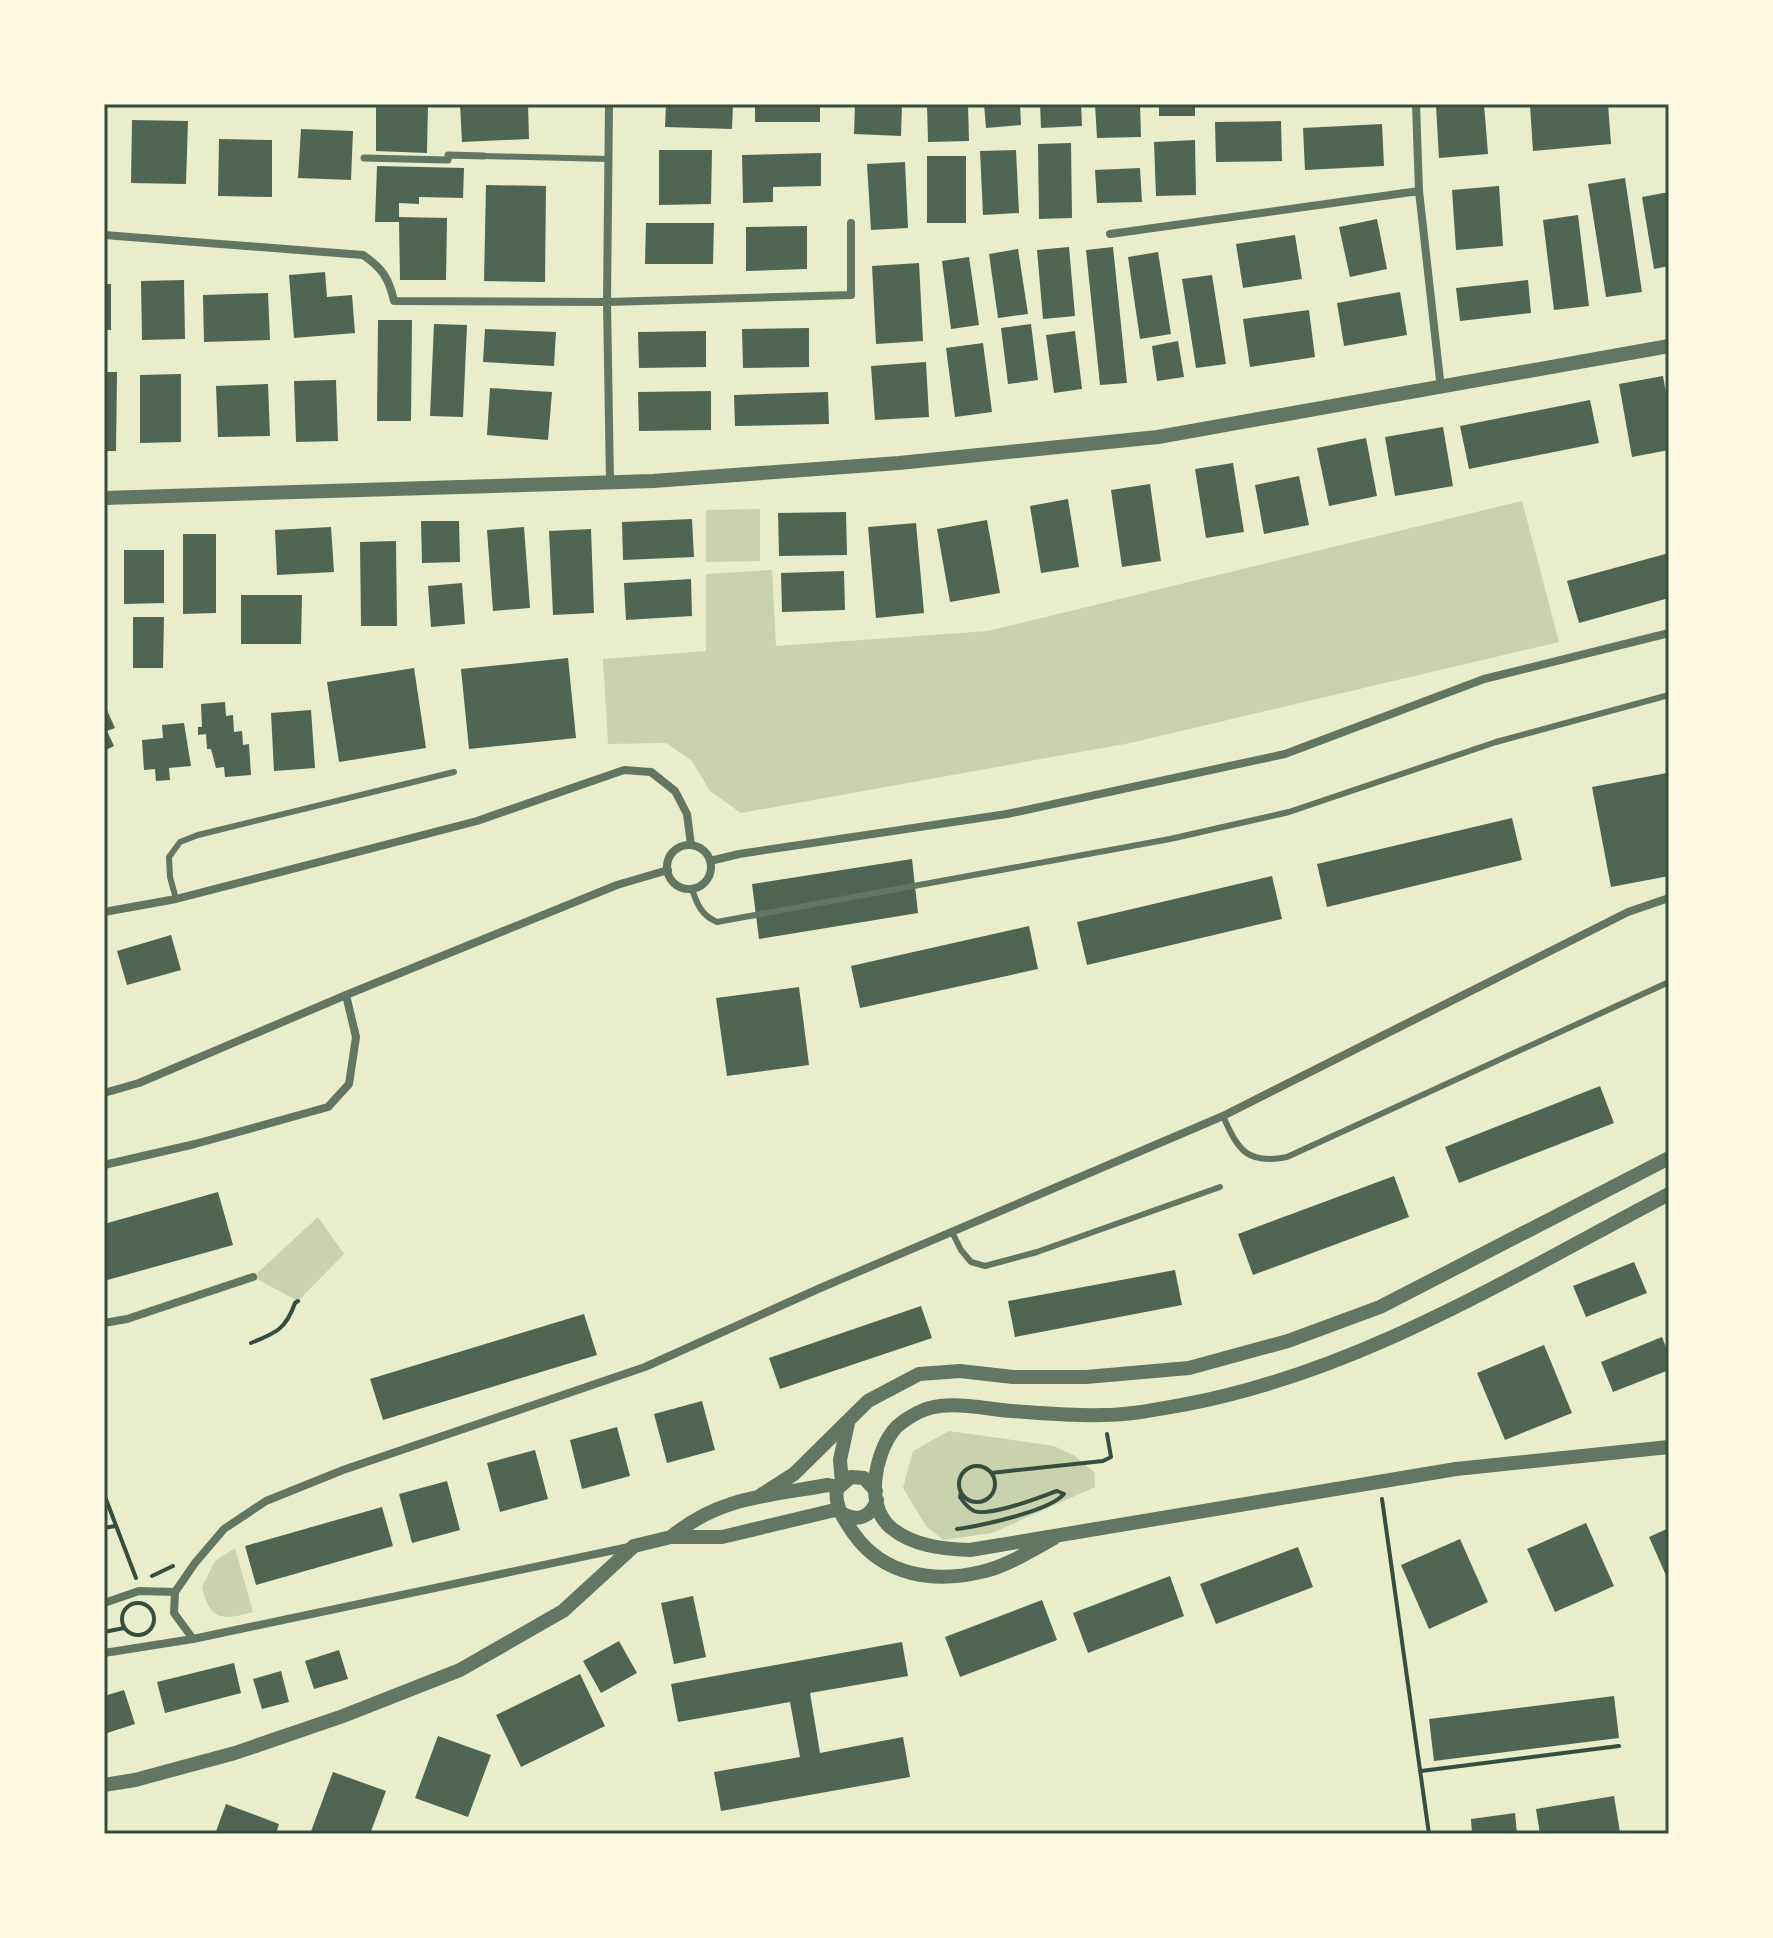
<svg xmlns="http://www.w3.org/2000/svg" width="1773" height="1938" font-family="'Space Grotesk',sans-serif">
	<rect width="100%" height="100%" fill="#e9edc9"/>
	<!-- green -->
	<path fill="#cad2ad" d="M1522 501 1559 642 1130 743 741 813 710 791 692 761 666 743 608 744 603 659 706 651V574L772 570 776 646 988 631Z
		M760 509V561L706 562V510Z
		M318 1217 344 1254 298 1301 253 1277Z
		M949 1431 1054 1446 1075 1456 1094 1472 1095 1487 992 1533 943 1540 926 1526 903 1488 913 1451Z
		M235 1548 253 1612C222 1621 210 1620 202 1587L215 1561Z"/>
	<!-- building -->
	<path fill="#4f6655" d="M376 104H428L427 153 376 151Z
		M460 104H528L529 139 462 142Z
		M666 104H733L732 129 665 127Z
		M755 104H820V122H755Z
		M855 104H902L901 136 854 134Z
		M927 104H968L969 141 928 142Z
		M984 104H1020L1021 125 986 128Z
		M1040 104H1081L1082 126 1041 128Z
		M1095 104H1140L1141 137 1097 138Z
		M1159 104H1195V116H1159Z
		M1484 104 1488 154 1439 158 1436 106Z
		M1554 104H1608L1611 144 1533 151 1530 106Z
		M132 120 188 121 186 184 131 183Z
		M1281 121 1282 161 1216 162 1215 122Z
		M1382 124 1384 166 1305 170 1303 128Z
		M301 129 353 131 351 180 298 178Z
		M219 139 272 140V197L218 196Z
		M1195 140 1196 195 1156 196 1154 142Z
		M1071 143 1072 218 1039 219 1038 144Z
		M659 150H712L711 204 659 205Z
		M1016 150 1019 213 983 215 980 151Z
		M821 153V186L773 187V202L743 203 742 155Z
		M927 156H966V223H927Z
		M905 162 908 228 871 230 867 164Z
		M377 166 464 168 463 198 419 197V204L399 203V217L447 218 446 280H400L399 222H375Z
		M1140 168 1142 202 1097 203 1095 170Z
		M1625 178 1642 292 1606 297 1588 184Z
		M486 185 546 186 545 282 484 281Z
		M1499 186 1503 246 1456 250 1452 190Z
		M1669 192V266L1654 269 1642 197Z
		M1578 215 1589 306 1554 310 1543 220Z
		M1377 219 1387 269 1350 277 1339 227Z
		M646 223H714L713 264H645Z
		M807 226V269L746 271V227Z
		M1295 235 1302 279 1243 288 1236 244Z
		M1069 247 1075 316 1043 319 1037 250Z
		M1113 247 1127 383 1100 385 1086 250Z
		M1018 249 1028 314 998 318 989 254Z
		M1158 252 1171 334 1140 339 1128 257Z
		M969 257 979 325 951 329 942 261Z
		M919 263 923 341 876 344 872 266Z
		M325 272 327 297 352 295 355 333 294 338 289 275Z
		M1212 275 1226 364 1196 368 1182 279Z
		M184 280 185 339 142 340 141 281Z
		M1528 280 1531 313 1460 321 1456 288Z
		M104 284H111V330H104Z
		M1400 292 1407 335 1344 346 1337 303Z
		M268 293 270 340 204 342 203 295Z
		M1309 310 1315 357 1250 367 1243 319Z
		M378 320H412L411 421H377Z
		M434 324 467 325 463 417 430 416Z
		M1031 324 1038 380 1008 384 1001 328Z
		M809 328V367L743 368 742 329Z
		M485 329 556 332 554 366 483 362Z
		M706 331V367L639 368 638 332Z
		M1075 331 1082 389 1054 393 1046 335Z
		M1178 341 1184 377 1157 381 1152 346Z
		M983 343 992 412 955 417 946 348Z
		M926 362 929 417 875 420 871 366Z
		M104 372H117L116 451H104Z
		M181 374V442L140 443V375Z
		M1663 376 1669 410V450L1632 457 1619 384Z
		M336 380 338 441 296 442 294 381Z
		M268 384 270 436 218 437 216 386Z
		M490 388 552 392 548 440 487 435Z
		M711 391V430L639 431 638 392Z
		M828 392 829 424 735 426 734 395Z
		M1590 400 1599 443 1469 469 1460 426Z
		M1443 427 1453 486 1395 496 1385 437Z
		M1366 438 1377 496 1329 506 1317 448Z
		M1233 463 1244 532 1206 538 1195 469Z
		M1299 476 1309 525 1264 534 1255 485Z
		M1150 484 1161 561 1122 567 1111 490Z
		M1068 499 1079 567 1041 573 1030 506Z
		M846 512 847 555 779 556 778 513Z
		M692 519 694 557 623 560 622 522Z
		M987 520 1000 593 950 602 937 529Z
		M421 521H459L460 562 422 563Z
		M916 523 924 613 876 618 868 527Z
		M331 527 334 572 277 575 275 530Z
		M524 527 530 608 493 611 487 530Z
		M591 529 594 613 553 615 549 531Z
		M183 534H216V613L183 614Z
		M396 541 397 626H361L360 542Z
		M124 550H164V603L124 604Z
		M1669 553V598L1579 623 1567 581Z
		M844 571 845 610 782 612 781 573Z
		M691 579 692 616 626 620 624 583Z
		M462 583 465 624 431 627 428 586Z
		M241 595H302L301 644H241Z
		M133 617H164L163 668H133Z
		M568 658 576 738 469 749 461 669Z
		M414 668 426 748 339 762 327 682Z
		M225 702 226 716 233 715 234 732 242 731 243 745 249 744 251 775 225 777 224 767 216 768 211 749H207L206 734 198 735V727H202L201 704Z
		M107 710 115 728 107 731 114 746 104 751V712Z
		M311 710 315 768 274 771 271 713Z
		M184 723 191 766 169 768 170 780 156 781 155 769 144 770 142 740 163 738 162 725Z
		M1667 773 1669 876 1611 887 1592 787Z
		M1512 818 1522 860 1327 907 1317 864Z
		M912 859 918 913 759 939 752 884Z
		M1272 876 1282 919 1087 965 1077 922Z
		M1029 926 1038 969 860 1008 851 966Z
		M171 935 181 970 127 985 117 951Z
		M799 987 809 1065 727 1076 716 998Z
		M1600 1086 1614 1123 1459 1183 1445 1147Z
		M1394 1176 1409 1217 1253 1275 1238 1234Z
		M218 1192 233 1245 104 1281V1224Z
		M1634 1262 1647 1293 1586 1317 1573 1286Z
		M1175 1270 1182 1305 1015 1337 1008 1301Z
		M921 1306 932 1338 780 1389 769 1358Z
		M584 1314 597 1355 383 1420 370 1379Z
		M1662 1337 1669 1355V1370L1613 1392 1601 1362Z
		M1544 1345 1572 1413 1505 1440 1477 1373Z
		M702 1401 715 1450 667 1463 654 1414Z
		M617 1427 630 1476 582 1489 570 1440Z
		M535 1450 548 1499 500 1512 487 1463Z
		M447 1481 460 1530 412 1543 399 1494Z
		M382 1507 393 1546 256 1585 245 1546Z
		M1586 1523 1614 1586 1555 1612 1527 1549Z
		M1669 1528V1582L1649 1537Z
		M1460 1539 1488 1602 1429 1629 1401 1565Z
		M1298 1547 1313 1587 1216 1624 1200 1584Z
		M1170 1576 1184 1616 1088 1653 1073 1613Z
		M693 1596 706 1657 674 1664 661 1603Z
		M1042 1600 1057 1640 960 1677 945 1637Z
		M619 1641 637 1673 601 1693 583 1661Z
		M902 1642 908 1676 810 1693 820 1753 903 1737 910 1777 721 1811 714 1772 800 1757 790 1702 678 1722 671 1684Z
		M339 1650 348 1679 314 1689 305 1661Z
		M234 1663 241 1693 165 1713 157 1682Z
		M281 1671 289 1702 262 1709 253 1679Z
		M580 1674 605 1726 521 1767 496 1715Z
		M124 1690 135 1724 104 1734V1696Z
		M1614 1696 1619 1738 1434 1761 1429 1719Z
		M438 1736 491 1755 468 1817 415 1798Z
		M333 1772 386 1791 370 1834H310Z
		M1614 1796 1620 1832 1540 1834 1536 1809Z
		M226 1804 279 1824 276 1834H215Z
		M1515 1813 1517 1834H1472L1471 1819Z"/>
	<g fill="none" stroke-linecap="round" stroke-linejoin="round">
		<!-- path -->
		<path stroke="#344e41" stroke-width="4" d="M251 1343C276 1333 286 1329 295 1303L298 1301
			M959 1484a18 18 0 1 1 36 0a18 18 0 1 1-36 0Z
			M991 1473 1103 1461 1111 1457 1107 1434
			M104 1494 136 1578
			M1382 1499 1429 1834
			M104 1528 115 1526
			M957 1529C980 1526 1050 1511 1064 1494L1057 1491C1040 1497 990 1517 974 1511 968 1508 964 1503 960 1497L961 1492
			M152 1576 173 1566
			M122 1619a16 16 0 1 1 32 0a16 16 0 1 1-32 0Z
			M104 1632 124 1628
			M1421 1771 1619 1746"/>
		<!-- service -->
		<path stroke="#617663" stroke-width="6" d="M484 156 608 159
			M692 889C697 904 701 915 717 922L1170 839 1289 812 1496 742 1669 695
			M176 899 170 877 169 857 180 842 198 835 454 772
			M1223 1116C1238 1150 1247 1165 1287 1157L1669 982
			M952 1232 961 1250 971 1262 985 1266 1037 1252 1220 1187"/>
		<!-- pedestrian -->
		<path stroke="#617663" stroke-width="7" d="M364 158 448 160V155L484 156"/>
		<!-- minor -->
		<path stroke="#617663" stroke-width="8" d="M609 104 607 302 610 482
			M1416 104 1419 191 1441 389
			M1110 234 1419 191
			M104 235 363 255C382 268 389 278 394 301L607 302 851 295V223
			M667 867a22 22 0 1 1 44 0a22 22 0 1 1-44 0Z
			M710 861 739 854 1007 814 1285 754 1484 679 1669 633
			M104 912 176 899 477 821 624 770 651 772 675 791 687 814 691 845
			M104 1093 139 1083 346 995 617 885 668 870
			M104 1165 195 1144 328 1107 349 1084 356 1037 346 995
			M104 1323 127 1319 253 1277
			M175 1592 195 1563 224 1529 266 1501 343 1470 645 1367 818 1289 1223 1116 1628 912 1669 898
			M175 1592 174 1613 193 1639
			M104 1603 139 1591 175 1592
			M104 1653 193 1639 629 1547"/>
		<!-- tertiary -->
		<path stroke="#617663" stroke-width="14" d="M104 498 653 481 899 463 1158 437 1669 346
			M1669 1194C1514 1275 1361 1371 1187 1404 1160 1409 1130 1415 1103 1415 1073 1416 1042 1413 1012 1411 983 1409 944 1398 917 1413 908 1418 899 1423 893 1431 875 1455 865 1504 890 1527 912 1546 943 1549 970 1550L1456 1469 1669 1447
			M842 1482 840 1460 848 1423
			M876 1491 864 1478 851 1477 837 1489C834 1506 845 1521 854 1534 884 1576 934 1583 981 1572 1006 1567 1032 1550 1054 1538
			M761 1495 794 1474 868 1401 919 1374 960 1371 1013 1377H1086L1189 1368 1288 1341 1380 1307 1669 1158
			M843 1514C858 1522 871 1517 877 1500
			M671 1537C720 1496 769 1496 828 1485L838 1487
			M104 1785 135 1780 235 1753 343 1716 460 1670 563 1611 634 1546 671 1537H722L839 1509"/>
	</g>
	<!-- border -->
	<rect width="1773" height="1938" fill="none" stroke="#fefae0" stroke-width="212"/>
	<rect x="106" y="106" width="1561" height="1726" fill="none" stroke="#344e41" stroke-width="3"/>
</svg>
